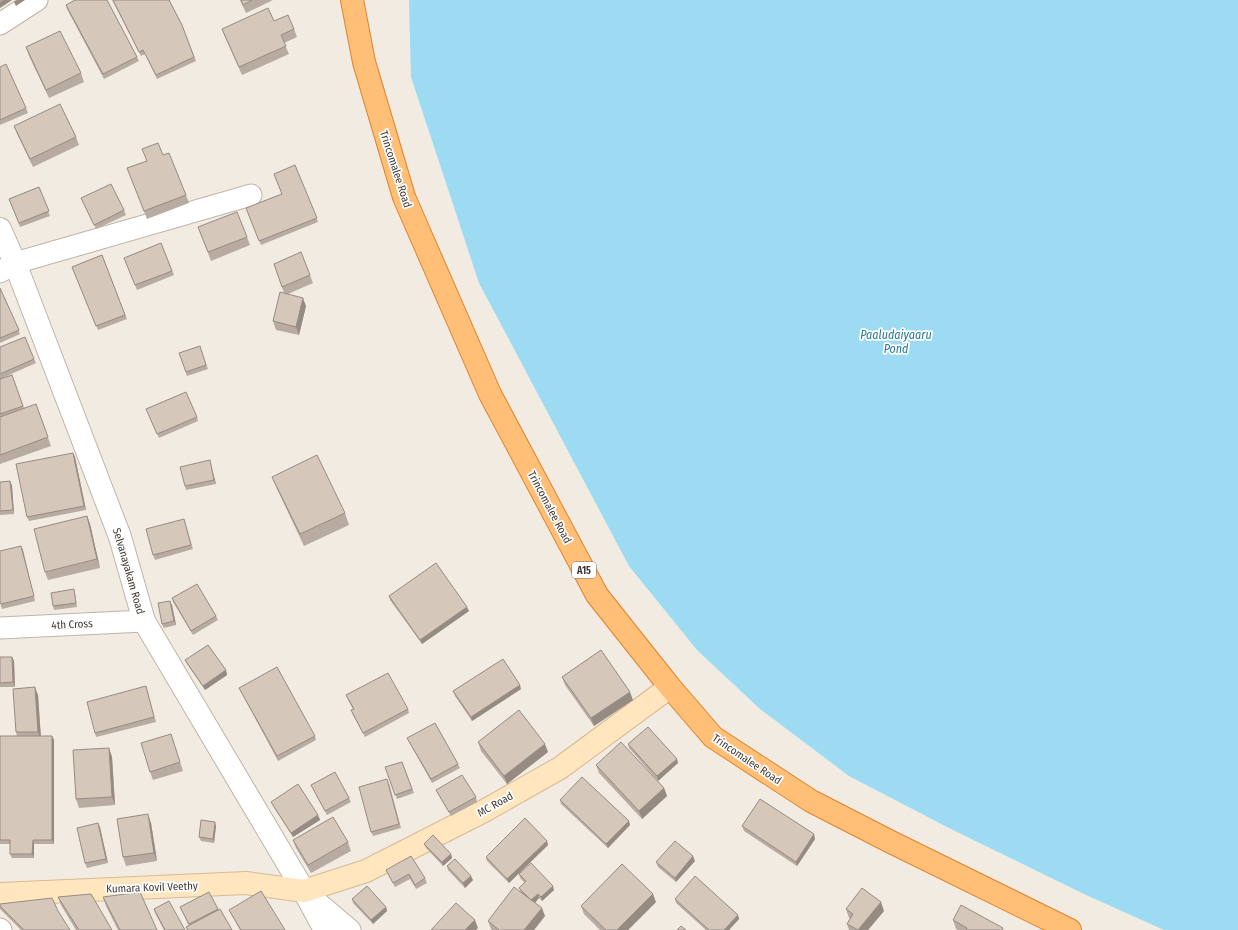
<svg xmlns="http://www.w3.org/2000/svg" width="1238" height="930" font-family="'Fira Sans Condensed',sans-serif">
	<rect width="100%" height="100%" fill="#f2ebe2"/>
	<!-- water -->
	<path fill="#9cdbf1" d="M409 0H1238V930H1164L1084 894 949 828 849 776 760 709 697 650 629 566 479 283 411 77Z"/>
	<g fill="none" stroke-linecap="round" stroke-linejoin="round">
		<defs>
			<path id="minor" d="M0 24 37 0
				M0 272 15 263 251 195
				M0 628 144 621
				M305 892 350 930
				M0 929 1 930"/>
			<path id="tertiary" d="M0 229 15 263 120 537 144 621 304 891 325 930"/>
			<path id="secondary" d="M0 894 246 883 304 891 366 871 484 811 560 768 670 687"/>
			<path id="trunk" d="M352 0 364 62 404 197 490 394 597 595 670 687 713 737 811 801 891 842 1070 930"/>
		</defs>
		<!-- minor casing -->
		<use href="#minor" stroke="#c0b4a8" stroke-width="23"/>
		<!-- tertiary casing -->
		<use href="#tertiary" stroke="#c0b4a8" stroke-width="24"/>
		<!-- secondary casing -->
		<use href="#secondary" stroke="#d6ba93" stroke-width="24"/>
		<!-- trunk casing -->
		<use href="#trunk" stroke="#df832e" stroke-width="24"/>
		<!-- minor -->
		<use href="#minor" stroke="#fff" stroke-width="21"/>
		<!-- tertiary -->
		<use href="#tertiary" stroke="#fff" stroke-width="22"/>
		<!-- secondary -->
		<use href="#secondary" stroke="#ffe6bf" stroke-width="22"/>
		<!-- trunk -->
		<use href="#trunk" stroke="#ffbf77" stroke-width="22"/>
	</g>
	<!-- wall -->
	<path fill="#b8aba1" d="M112 0H169L182 25 196 61 157 79 145 54 141 56Z
		M240 0H273L246 13Z
		M66 5 137 57 139 61 104 79 67 9Z
		M274 21 294 29 297 37 284 43 289 54 242 75 225 37 222 29Z
		M26 47 81 73 84 82 49 98 29 56Z
		M0 67 26 108 28 113 0 125Z
		M14 126 76 137 79 145 33 167 17 134Z
		M163 155 186 195 189 203 147 219 127 168Z
		M295 165 318 222 261 245 246 208 282 194 274 174Z
		M39 187 50 216 20 227 9 199Z
		M81 198 124 210 126 215 96 229Z
		M198 227 247 237 250 245 211 261Z
		M161 243 174 275 137 290 124 258Z
		M301 252 313 283 288 294 306 306 299 335 276 330 273 321 284 293 274 264Z
		M102 255 127 319 98 330 72 267Z
		M0 288 20 334 0 343Z
		M200 346 208 369 187 376 179 353Z
		M0 347 34 359 36 363 0 379Z
		M12 375 24 408 36 404 51 446 0 464V379Z
		M148 413 197 417 198 421 159 438Z
		M73 453 75 457 86 510 29 521 27 517Z
		M211 465 216 484 186 490 185 486Z
		M272 477 345 513 349 525 304 546 277 489Z
		M10 481 12 486 14 514 0 515V482Z
		M87 516 90 524 100 568 48 580 45 572Z
		M184 519 193 549 155 560 153 555Z
		M21 546 35 601 2 609 0 602Z
		M75 594 77 607 54 610 53 606Z
		M389 596 469 611 422 644 390 600Z
		M172 598 216 616 218 620 193 635 173 602Z
		M172 605 176 625 164 628 162 624Z
		M0 657H12L14 661 15 687H0Z
		M185 660 226 670 227 675 205 690 187 664Z
		M562 677 633 700 594 726 565 685Z
		M146 686 156 722 96 737 95 733Z
		M239 688 315 736 316 740 278 761 241 692Z
		M521 689 472 721 455 696 453 691Z
		M38 695 41 736H52L54 740V844H34V858H12L10 854V844H0V736H17L16 732Z
		M346 695 408 709 409 713 365 737 353 715 351 710 353 709 348 700Z
		M171 734 183 771 153 780 150 772Z
		M407 738 458 764 460 768 432 783 409 742Z
		M478 742 548 752 507 784 481 751Z
		M628 744 677 759 678 763 658 781 629 748Z
		M109 748 112 757 115 805 79 808 76 799Z
		M402 762 414 793 397 799 385 767Z
		M596 765 664 788 667 796 642 819 599 773Z
		M389 783 401 828 373 836 371 832Z
		M311 785 349 798 351 802 327 815 313 789Z
		M436 790 476 797 477 802 451 816 438 794Z
		M560 800 630 825 608 848 561 804Z
		M271 802 318 815 320 820 293 837 273 806Z
		M98 823 108 863 87 868 85 863Z
		M151 823 157 861 126 866 123 857Z
		M216 826 214 843 201 841 199 837Z
		M742 826 815 839 797 866 744 831Z
		M293 840 348 842 351 851 311 873 296 848Z
		M547 841 548 845 509 883 487 861 486 857Z
		M424 844 451 854 452 858 443 866 426 848Z
		M695 861 676 882 658 867 656 862Z
		M447 866 473 880 465 888 448 870Z
		M386 870 425 878 427 883 416 889 410 879 395 887 388 874Z
		M519 874 554 890 542 901 539 898 535 903 545 916 534 930H492L491 929 488 921 521 892 519 888 525 883 520 878Z
		M58 897 112 930H76L61 905Z
		M103 897 157 930H118L106 906Z
		M352 899 386 907 387 911 373 924 353 903Z
		M675 899 738 915 739 919 729 930H706L676 903Z
		M656 902 628 930H600L584 914 581 906Z
		M0 904 70 930H21L0 909Z
		M180 907 218 909 232 930H187L186 927 189 926Z
		M154 909 185 930H164L155 913Z
		M846 909 884 911 868 930H849L847 924 850 918H849Z
		M229 910 285 930H240L231 914Z
		M953 920 1004 930H958L956 929Z"/>
	<!-- shaded-wall -->
	<path fill="#968b83" d="M4 0H12L0 8V3Z
		M17 0H25L16 6 14 2Z
		M303 298 306 306 299 335 296 327Z
		M73 453 75 457 86 510 84 506Z
		M210 460 211 465 216 484 214 480Z
		M10 481 12 486 14 514 13 510Z
		M87 516 90 524 100 568 97 559Z
		M21 546 23 550 35 601 34 596Z
		M170 601 172 605 176 625 174 621Z
		M467 607 469 611 422 644 420 640Z
		M12 657 14 661 15 687 13 682Z
		M226 670 227 675 205 690 203 686Z
		M520 685 521 689 472 721 471 717Z
		M35 687 38 695 41 741 38 732Z
		M630 692 633 700 594 726 591 718Z
		M52 736 54 740V844L52 840Z
		M545 744 548 752 507 784 504 776Z
		M109 748 112 757 115 805 112 797Z
		M677 759 678 763 658 781 657 776Z
		M664 788 667 796 642 819 639 811Z
		M148 814 151 823 157 861 154 853Z
		M318 815 320 820 293 837 291 833Z
		M629 821 630 825 608 848 606 844Z
		M215 822 216 826 214 843 213 839Z
		M98 823 100 827 108 863 106 859Z
		M814 834 815 839 797 866 796 862Z
		M33 840 34 844V858L32 854Z
		M547 841 548 845 509 883 507 879Z
		M451 854 452 858 443 866 442 862Z
		M693 856 695 861 676 882 675 878Z
		M471 876 473 880 465 888 463 883Z
		M553 886 554 890 542 901 541 897Z
		M538 894 539 898 533 905 531 900Z
		M653 894 656 902 628 930H617Z
		M881 902 884 911 868 930H858Z
		M386 907 387 911 373 924 371 920Z
		M542 908 545 916 534 930H524Z
		M738 915 739 919 729 930H724Z
		M475 920 478 928 476 930H465Z"/>
	<!-- building -->
	<path fill="#d6c7bb" stroke="#968b83" d="M0 0H4L0 3Z
		M75 0H107L137 57 103 74 66 5Z
		M113 0H169L182 25 194 57 156 75 143 50 139 52Z
		M241 0H252L243 5Z
		M268 8 274 21 288 15 294 29 281 35 286 46 239 67 222 29Z
		M60 31 81 73 46 90 26 47Z
		M6 64 26 108 0 120V67Z
		M60 104 76 137 30 159 14 126Z
		M158 143 163 155 169 153 186 195 144 211 127 168 147 161 142 149Z
		M295 165 317 218 259 241 246 208 282 194 274 174Z
		M111 184 124 210 94 225 81 198Z
		M39 187 49 211 19 223 9 199Z
		M237 212 247 237 208 252 198 227Z
		M161 243 172 271 135 285 124 258Z
		M301 252 310 275 282 287 274 264Z
		M102 255 125 315 96 326 72 267Z
		M0 288 19 330 0 338Z
		M280 292 303 298 296 327 273 321Z
		M25 337 34 359 0 374V347Z
		M200 346 206 365 186 372 179 353Z
		M12 375 23 406 0 414V379Z
		M186 392 197 417 157 434 146 409Z
		M36 404 48 437 0 455V417Z
		M73 453 84 506 27 517 16 464Z
		M317 455 345 513 300 534 272 477Z
		M210 460 214 480 185 486 180 467Z
		M10 481 13 510 0 511V482Z
		M87 516 97 559 45 572 34 529Z
		M184 519 191 545 153 555 146 529Z
		M21 546 34 596 1 604 0 602V551Z
		M436 563 467 607 420 640 389 596Z
		M197 584 216 616 191 631 172 598Z
		M74 589 76 603 53 606 51 593Z
		M170 601 174 621 162 624 158 603Z
		M208 645 226 670 203 686 185 660Z
		M601 650 630 692 591 718 562 677Z
		M0 657H12L13 682 0 683Z
		M503 659 520 685 471 717 453 691Z
		M277 667 315 736 277 756 239 688Z
		M388 673 408 709 363 733 351 710 354 709 346 695Z
		M146 686 154 717 95 733 87 702Z
		M35 687 38 732H16L13 689Z
		M519 710 545 744 504 776 478 742Z
		M435 723 458 764 431 779 407 738Z
		M648 727 677 759 657 776 628 744Z
		M171 734 180 762 150 772 141 743Z
		M0 736H52V840H33L32 854H10V840H0Z
		M621 742 664 788 639 811 596 765Z
		M109 748 112 797 76 799 73 750Z
		M402 762 412 789 395 795 385 767Z
		M335 772 349 798 325 811 311 785Z
		M462 775 476 797 449 812 436 790Z
		M582 777 629 821 606 844 560 800Z
		M387 779 399 824 371 832 359 787Z
		M298 784 318 815 291 833 271 802Z
		M760 799 814 834 796 862 742 826Z
		M148 814 154 853 123 857 117 819Z
		M333 817 348 842 308 865 293 840Z
		M525 818 547 841 507 879 486 857Z
		M201 820 215 822 213 839 199 837Z
		M98 823 106 859 85 863 77 828Z
		M433 835 451 854 442 862 424 844Z
		M675 841 693 856 675 878 656 862Z
		M411 856 425 878 415 885 409 874 393 883 386 870Z
		M455 859 471 876 463 883 447 866Z
		M531 863 553 886 541 897 538 894 531 900 519 888 526 881 519 874Z
		M622 864 653 894 617 930H606L581 906Z
		M695 876 738 915 724 930H709L675 899Z
		M367 886 386 907 371 920 352 899Z
		M514 887 542 908 524 930H499L488 921Z
		M862 888 881 902 858 930 847 924 853 914 846 909Z
		M261 891 285 930H241L229 910Z
		M140 892 157 930H120L103 897Z
		M209 892 218 909 189 924 180 907Z
		M91 894 112 930H79L58 897Z
		M52 898 58 911 70 930H24L0 906V904Z
		M169 901 185 930H165L154 909Z
		M456 903 475 920 465 930H431Z
		M961 905 1003 928 1002 930H966L967 928 953 920Z
		M220 909 232 930H188L186 927Z
		M681 926 686 930H677Z"/>
	<g text-anchor="middle" stroke-width="3.5" stroke-linejoin="round" paint-order="stroke">
		<!-- shield labels -->
		<rect fill="#fff" stroke="#7b7570" stroke-width="1" x="572" y="562" width="24" height="16" rx="3"/>
		<g font-size="10" font-weight="bold" fill="#433a33">
			<text x="584" y="574">A15</text>
		</g>
		<!-- street labels -->
		<g font-size="11" fill="#433a33" stroke="#fff">
			<text transform="translate(396 169) rotate(72)" y="4">Trincomalee Road</text>
			<text transform="translate(550 507) rotate(62)" y="4">Trincomalee Road</text>
			<text transform="translate(129 571) rotate(74)" y="4">Selvanayakam Road</text>
			<text transform="translate(72 624) rotate(-3)" y="4">4th Cross</text>
			<text transform="translate(747 759) rotate(34)" y="4">Trincomalee Road</text>
			<text transform="translate(495 804) rotate(-29)" y="4">MC Road</text>
			<text transform="translate(152 887) rotate(-2)" y="4">Kumara Kovil Veethy</text>
		</g>
		<!-- water labels -->
		<g font-size="12" font-style="italic" fill="#277a98" stroke="#fff">
			<text x="896" y="339">Paaludaiyaaru<tspan x="896" dy="14">Pond</tspan></text>
		</g>
	</g>
</svg>
